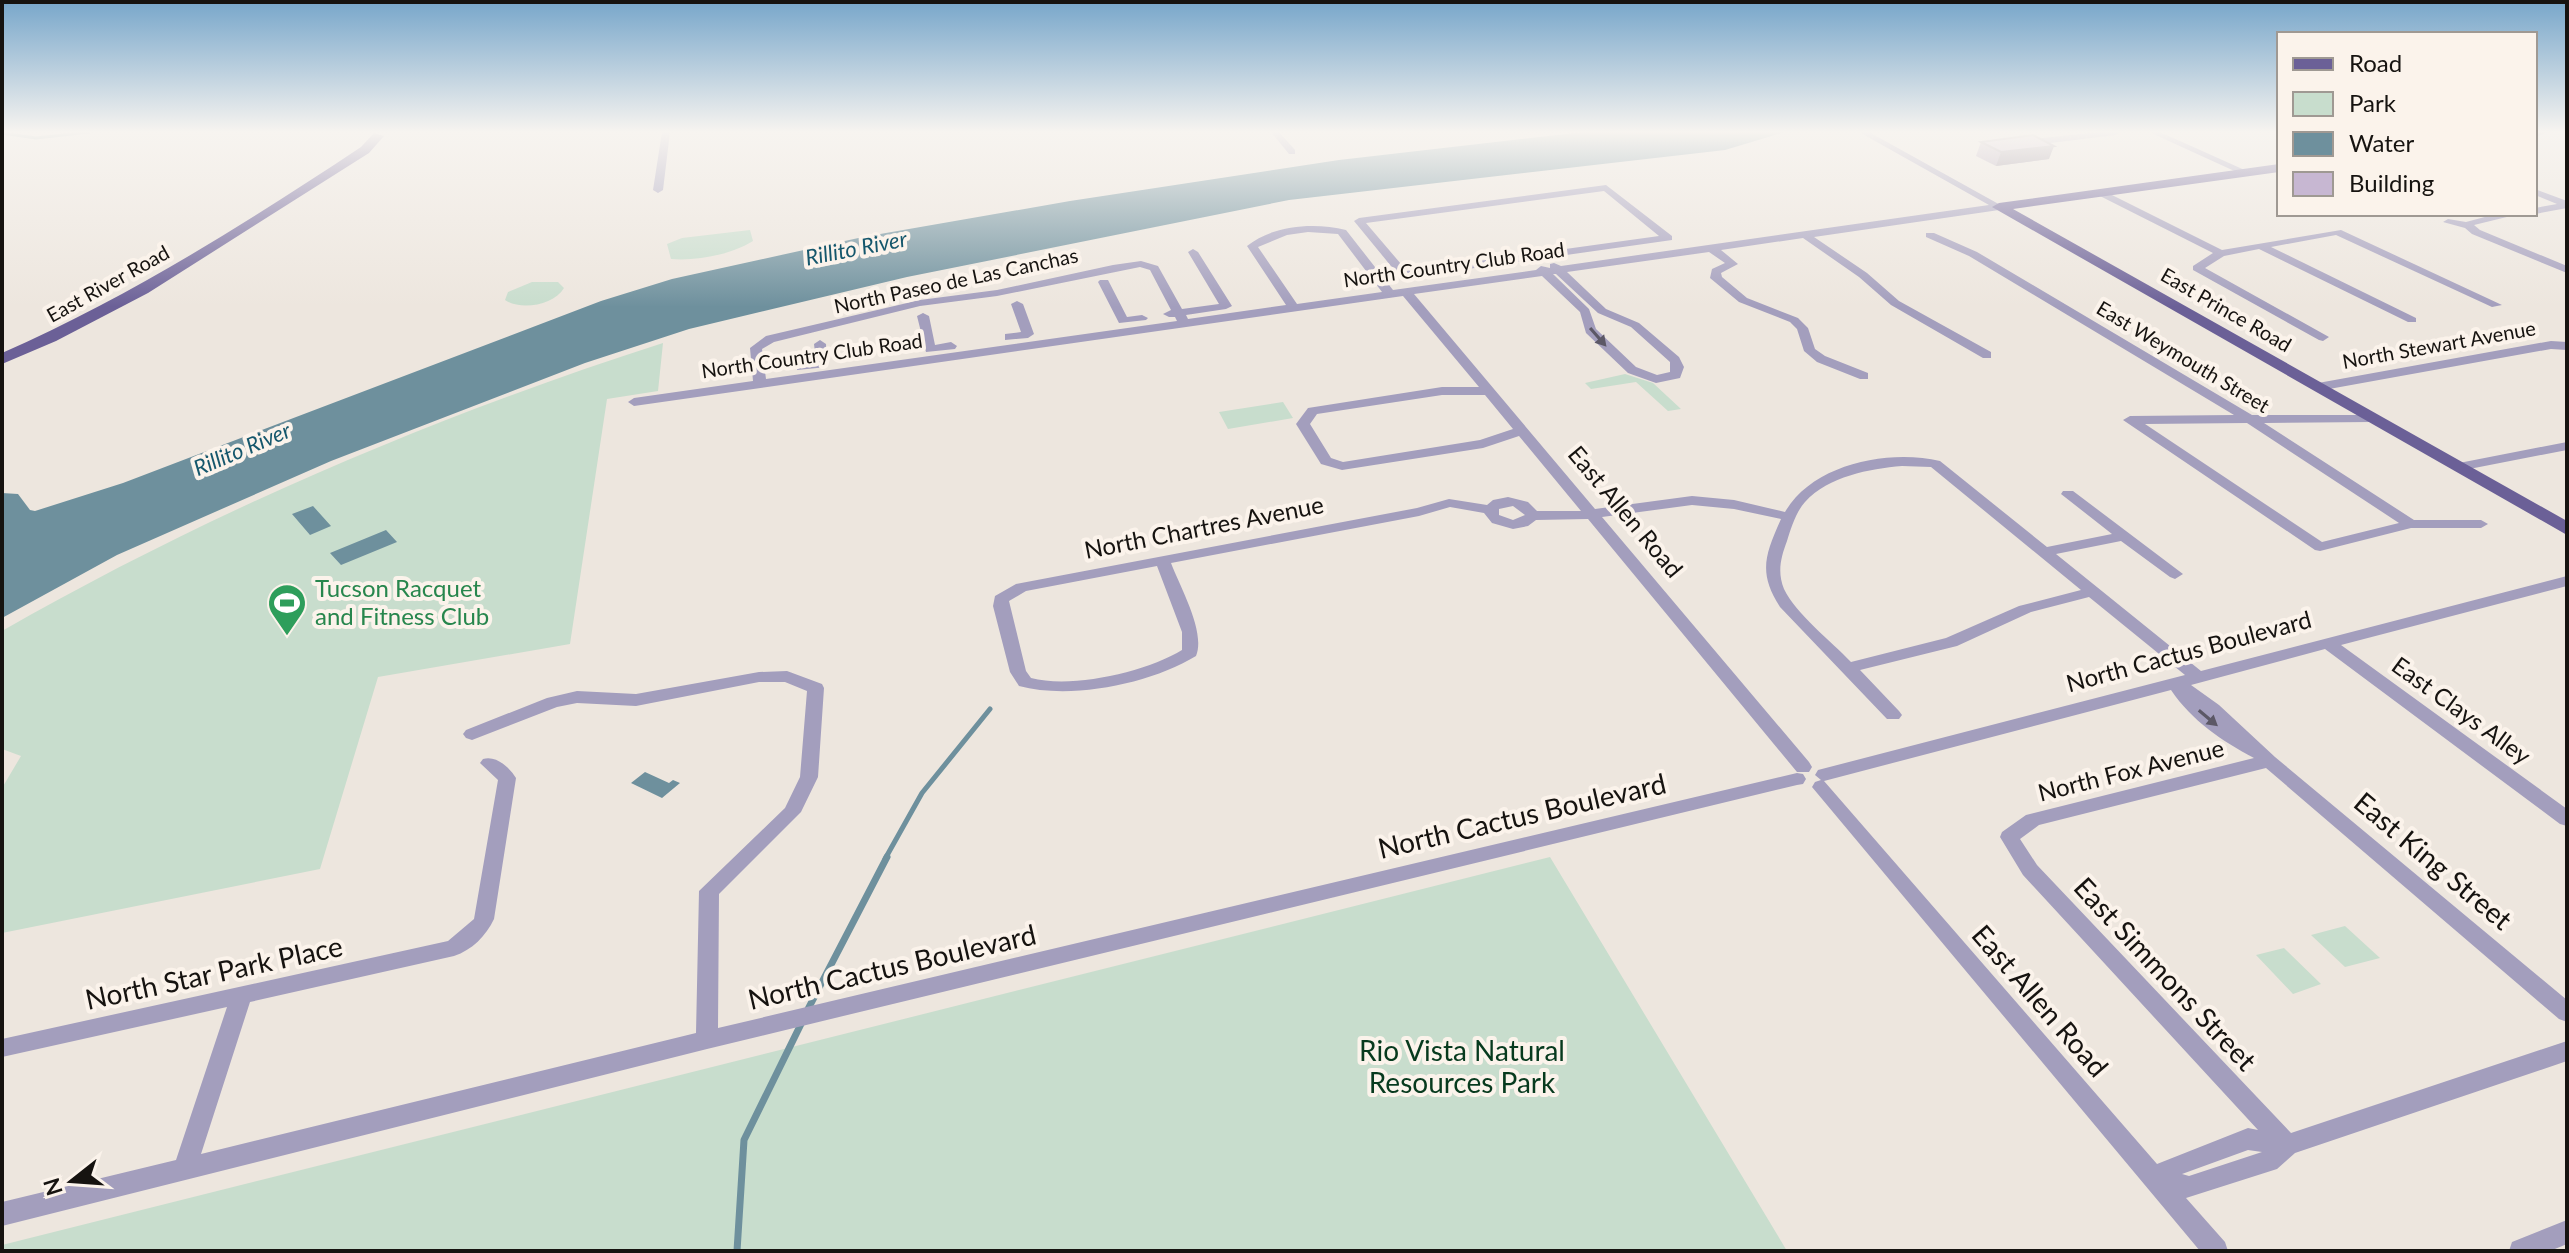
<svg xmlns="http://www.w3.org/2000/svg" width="2569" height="1253" font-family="Lato,sans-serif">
	<rect width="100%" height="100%" fill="#ede6de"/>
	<!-- green -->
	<path fill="#c8ddcd" d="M750 230 753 241C730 255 697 261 671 259L667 244 682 238Z
		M532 282H558L564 288C554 305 521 311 505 300L508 292Z
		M663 343 658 391 607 399 570 644 378 677 320 869 2 933V788L21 756 2 749V631C210 512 435 416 663 343Z
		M1625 374 1653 383 1681 409 1668 411 1636 382 1591 389 1585 383Z
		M1283 402 1293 418 1228 429 1219 412Z
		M1550 857 1787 1251H2V1245Z
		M2345 926 2380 958 2345 967 2311 935Z
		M2284 948 2321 984 2293 994 2256 955Z"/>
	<!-- water -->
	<path fill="#6e909d" d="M1583 132H1785L1725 150 1289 200 907 277 689 329 585 363 331 461 117 555 2 618V493L18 494 30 510 35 511 123 483 601 301 672 279 863 237 1070 201 1339 160Z
		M313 506 331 526 310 535 292 514Z
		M386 530 397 542 341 565 330 553Z
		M645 772 669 783 673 780 680 783 662 798 631 783Z"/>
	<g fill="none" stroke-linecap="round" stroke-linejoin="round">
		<!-- stream-far2 -->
		<path stroke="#6e909d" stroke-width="3" d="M2 133 36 138 89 132"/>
		<!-- stream-far1 -->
		<path stroke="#6e909d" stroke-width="5" d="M885 859 922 793 990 709"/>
		<!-- stream -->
		<path stroke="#6e909d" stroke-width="7" d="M807 1011 887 857
			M737 1251 744 1140 801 1024"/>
		<!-- minor -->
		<path fill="#a39ebd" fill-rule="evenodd" d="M662 132H670L663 190 658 193 653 190Z
			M1271 132H1279L1295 150V154H1289Z
			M1859 132H1869L2004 207 1999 210 1814 237 1867 273 1899 301 1991 352V358H1983L1891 305 1859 277 1803 238 1721 250 1738 264 1721 273 1722 277 1747 298 1798 318 1808 328 1815 349 1825 356 1868 373V379H1860L1817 362 1804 351 1797 329 1790 322 1739 302 1710 278 1712 269 1725 263 1709 252 1567 272 1606 309 1639 323 1679 357 1684 367 1680 378 1656 383 1628 373 1586 333 1580 312 1542 276 1414 294 1595 509 1692 496 1734 500 1785 512C1813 464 1888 449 1940 461L2047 547 2112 534 2061 494 2063 491H2073L2183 574 2175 579 2170 577 2121 541 2056 554 2201 671 2567 576V586L2341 645 2567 809V826L2560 824 2325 649 2191 685 2219 705 2275 757 2567 1000V1022L2559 1019 2266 768 2039 825 2020 839 2037 865 2291 1133 2567 1041V1061L2295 1153 2277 1169 2186 1198 2225 1242 2228 1251H2200L1812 787 1815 782 1821 780 1815 775 1818 770 2185 675 2089 597 2031 612 1957 646 1860 670 1899 711 1902 715 1899 719H1887L1780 607C1758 573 1765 555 1781 519L1734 509 1692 505 1602 517 1809 762 1812 767 1809 772H1797L1588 519 1536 520 1528 526 1513 529 1492 523 1484 513 1450 507 1419 516 1171 563C1180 587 1206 632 1196 656 1150 684 1071 700 1019 686L1010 672 993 606 995 596 1016 584 1417 508 1449 499 1487 505 1493 500 1508 497 1528 502 1537 511H1581L1519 436 1483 448 1342 470 1321 464 1296 424 1308 408 1442 387H1479L1403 296 634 406 628 402 634 398 753 381 750 348 766 336 920 300 997 290 1113 265 1141 261 1158 266 1182 309 1219 304 1188 252 1193 249 1198 252 1232 306 1226 309 1186 315 1188 319 1286 305 1247 246C1273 225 1314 222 1346 230L1393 290 1536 270 1541 266 1550 268V264L1554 263 1561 266 1989 205ZM1308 232 1338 234 1382 292 1297 304 1258 247 1287 235ZM1140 267 1150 270 1171 310 1163 314 1169 317H1175L1177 321 766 379 762 349 774 342 920 306 997 296ZM1553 274H1556L1598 313 1631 327 1670 362V372L1657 375 1636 367 1596 329 1589 309ZM1442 395H1485L1513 429 1480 440 1343 462 1331 458 1310 424 1317 414ZM1902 466 1931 467 2081 590 2019 606 1946 638 1851 662C1831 641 1796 614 1784 589 1777 572 1781 557 1787 541 1791 528 1796 512 1805 502 1829 476 1869 469 1902 466ZM1513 506 1525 515 1513 520 1499 515V509ZM1157 566 1182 632V650C1146 672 1072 689 1031 678L1026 671 1009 601 1026 591ZM2171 690C2192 721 2222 741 2254 758L2026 815 2002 832 2000 837 2023 875 2258 1130 2248 1128 2157 1164 1824 781ZM2248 1150 2262 1152 2189 1176 2182 1174Z
			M2097 132H2120L2116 135 2034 145 2029 142 2034 139Z
			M2149 132H2160L2249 172 2241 174Z
			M1606 185 1672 236V240L1404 278 1400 277 1354 221 1359 218ZM1604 191 1659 236 1407 271 1366 223Z
			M2535 189 2567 201V208L2535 214V208L2557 204 2535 195Z
			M2098 191H2104L2222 250 2341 230 2502 305 2492 307 2336 235 2271 247 2416 318V322H2408L2259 249 2224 256 2205 268 2329 337 2323 341 2319 340 2193 270V266L2213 253 2098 195Z
			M2496 214H2519L2474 225 2480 230 2567 266V273L2472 234 2465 228 2443 222 2448 219 2466 222Z
			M1926 233H1934L1977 252 2252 415H2376L2378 418 2371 422 2264 423 2414 520H2481L2488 524 2481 528H2411L2320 551 2315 550 2123 420 2130 416 2234 415 1969 256 1926 237ZM2247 423 2399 523 2322 542 2145 424Z
			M1100 280H1108L1127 317 1142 315 1148 318 1146 320 1119 323 1098 282Z
			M1017 301 1023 304 1034 334 1028 338 1005 340V334L1021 332 1011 304Z
			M923 313 929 316 935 345 951 342 957 346 955 349 926 352 917 316Z
			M820 340 826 344 827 367 797 370V364L816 361 814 344Z
			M2551 341 2567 342V350L2551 349 2318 391 2312 387 2318 383Z
			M2567 442V450L2459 471 2452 467 2459 463Z
			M787 671 822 684 824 688 818 777 801 812 719 894 718 1028 1797 773 1803 774 1806 779 1803 784 1797 785 707 1049 2 1226V1202L176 1160 227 1007 2 1057V1039L448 941 474 919 498 780 480 763 483 759C496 755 509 767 516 778L494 919C486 936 472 950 454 956L250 1002 201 1154 696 1033 699 891 785 808 800 777 807 691 785 682H759L636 706 577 703 557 707 472 740 466 738 463 734 466 730 547 698 577 691 636 694 759 672Z
			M2567 1220V1244L2550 1251H2509L2512 1242Z"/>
		<!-- major -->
		<path fill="#6b6097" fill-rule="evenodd" d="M2535 132H2548L2535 137Z
			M374 133 384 136 369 153 148 293 56 341 2 364V353C129 297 245 224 361 147Z
			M2279 164V172L2013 209 2567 521V535L1992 207 1999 203Z"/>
	</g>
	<!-- wall -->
	<path fill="#ab9db5" d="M1981 142 2049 159 1996 166 1976 156Z"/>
	<!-- shaded-wall -->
	<path fill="#8b8093" d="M2054 146 2049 159 1996 166 2001 152Z"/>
	<!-- building -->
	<path fill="#c7b7d2" stroke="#8b8093" stroke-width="2" d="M2033 135 2054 146 2001 152 1981 142Z"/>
	<!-- one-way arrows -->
	<defs><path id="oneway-solid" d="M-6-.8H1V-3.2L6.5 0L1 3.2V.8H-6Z" transform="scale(2)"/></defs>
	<g fill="#5c5866">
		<use href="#oneway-solid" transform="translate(1598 337) rotate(49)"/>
		<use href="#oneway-solid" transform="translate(2208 718) rotate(40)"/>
	</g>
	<!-- sky -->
	<linearGradient id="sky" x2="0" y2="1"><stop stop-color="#77a6ca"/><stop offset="0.43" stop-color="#f7f4f0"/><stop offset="1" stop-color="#f7f4f0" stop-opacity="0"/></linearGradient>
	<rect width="2569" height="307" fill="url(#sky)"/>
	<!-- icons -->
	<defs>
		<symbol id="stadium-pin" viewBox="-11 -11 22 30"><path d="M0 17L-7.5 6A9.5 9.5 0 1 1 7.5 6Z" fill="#2e9e5b" stroke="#fbf3eb"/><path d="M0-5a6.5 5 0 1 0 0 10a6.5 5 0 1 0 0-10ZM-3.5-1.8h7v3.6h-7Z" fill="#fff"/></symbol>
	</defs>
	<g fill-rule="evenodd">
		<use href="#stadium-pin" x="265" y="581" width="44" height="60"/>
	</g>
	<g text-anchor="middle" stroke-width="8" stroke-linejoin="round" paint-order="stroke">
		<!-- far-street labels -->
		<g font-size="20" fill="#161310" stroke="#fbf3eb">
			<text transform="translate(1454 265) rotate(-8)" y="7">North Country Club Road</text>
			<text transform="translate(956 281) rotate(-12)" y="7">North Paseo de Las Canchas</text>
			<text transform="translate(108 284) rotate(-29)" y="7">East River Road</text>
			<text transform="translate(2226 310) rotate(30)" y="7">East Prince Road</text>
			<text transform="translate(2439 345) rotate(-10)" y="7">North Stewart Avenue</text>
			<text transform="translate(812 356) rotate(-8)" y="7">North Country Club Road</text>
			<text transform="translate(2183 357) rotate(31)" y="7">East Weymouth Street</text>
		</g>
		<!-- far-water labels -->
		<g font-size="22" font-style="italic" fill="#15576c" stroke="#fbf3eb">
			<text transform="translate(856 248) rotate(-11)" y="8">Rillito River</text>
			<text transform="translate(242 449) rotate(-23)" y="8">Rillito River</text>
		</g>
		<!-- street labels -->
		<g font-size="24" fill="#161310" stroke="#fbf3eb">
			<text transform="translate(1625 512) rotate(50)" y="8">East Allen Road</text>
			<text transform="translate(1204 528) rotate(-11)" y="8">North Chartres Avenue</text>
			<text transform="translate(2189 652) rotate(-15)" y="8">North Cactus Boulevard</text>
			<text transform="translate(2461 711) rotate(36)" y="8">East Clays Alley</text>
			<text transform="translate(2131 771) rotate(-14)" y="8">North Fox Avenue</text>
		</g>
		<!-- leisure labels -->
		<g font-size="24" fill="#27864d" stroke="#fbf3eb" text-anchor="start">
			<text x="315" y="597">Tucson Racquet<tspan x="315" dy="28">and Fitness Club</tspan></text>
		</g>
		<!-- near-street labels -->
		<g font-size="28" fill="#161310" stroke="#fbf3eb">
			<text transform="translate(1522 816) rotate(-13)" y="10">North Cactus Boulevard</text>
			<text transform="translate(2433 861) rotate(40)" y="10">East King Street</text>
			<text transform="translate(892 967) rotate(-13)" y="10">North Cactus Boulevard</text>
			<text transform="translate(214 973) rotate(-12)" y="10">North Star Park Place</text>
			<text transform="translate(2165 974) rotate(47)" y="10">East Simmons Street</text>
			<text transform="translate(2040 1001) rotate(49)" y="10">East Allen Road</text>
		</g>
		<!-- near-park labels -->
		<g font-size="28" fill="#073a1e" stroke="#fbf3eb">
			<text x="1462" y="1061">Rio Vista Natural<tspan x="1462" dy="32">Resources Park</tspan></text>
		</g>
	</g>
	<!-- border -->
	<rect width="2569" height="1253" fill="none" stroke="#161310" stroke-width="8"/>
	<!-- legend -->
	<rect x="2277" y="32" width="260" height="184" fill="#fbf3eb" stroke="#9f9993" stroke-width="2"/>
	<rect x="2293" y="58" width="40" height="12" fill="#6b6097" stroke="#9f9993" stroke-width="2"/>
	<text x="2349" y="72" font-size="24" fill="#161310">Road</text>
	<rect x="2293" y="92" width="40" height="24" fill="#c8ddcd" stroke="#9f9993" stroke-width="2"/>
	<text x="2349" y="112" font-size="24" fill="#161310">Park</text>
	<rect x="2293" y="132" width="40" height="24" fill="#6e909d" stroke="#9f9993" stroke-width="2"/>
	<text x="2349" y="152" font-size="24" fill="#161310">Water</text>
	<rect x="2293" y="172" width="40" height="24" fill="#c7b7d2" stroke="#9f9993" stroke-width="2"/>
	<text x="2349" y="192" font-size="24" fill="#161310">Building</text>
	<!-- north arrow -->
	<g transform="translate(72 1181) rotate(253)" stroke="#fbf3eb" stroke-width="6" paint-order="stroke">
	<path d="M0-6L14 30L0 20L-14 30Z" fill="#161310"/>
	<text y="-12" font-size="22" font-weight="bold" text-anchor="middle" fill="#161310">N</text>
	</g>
</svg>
